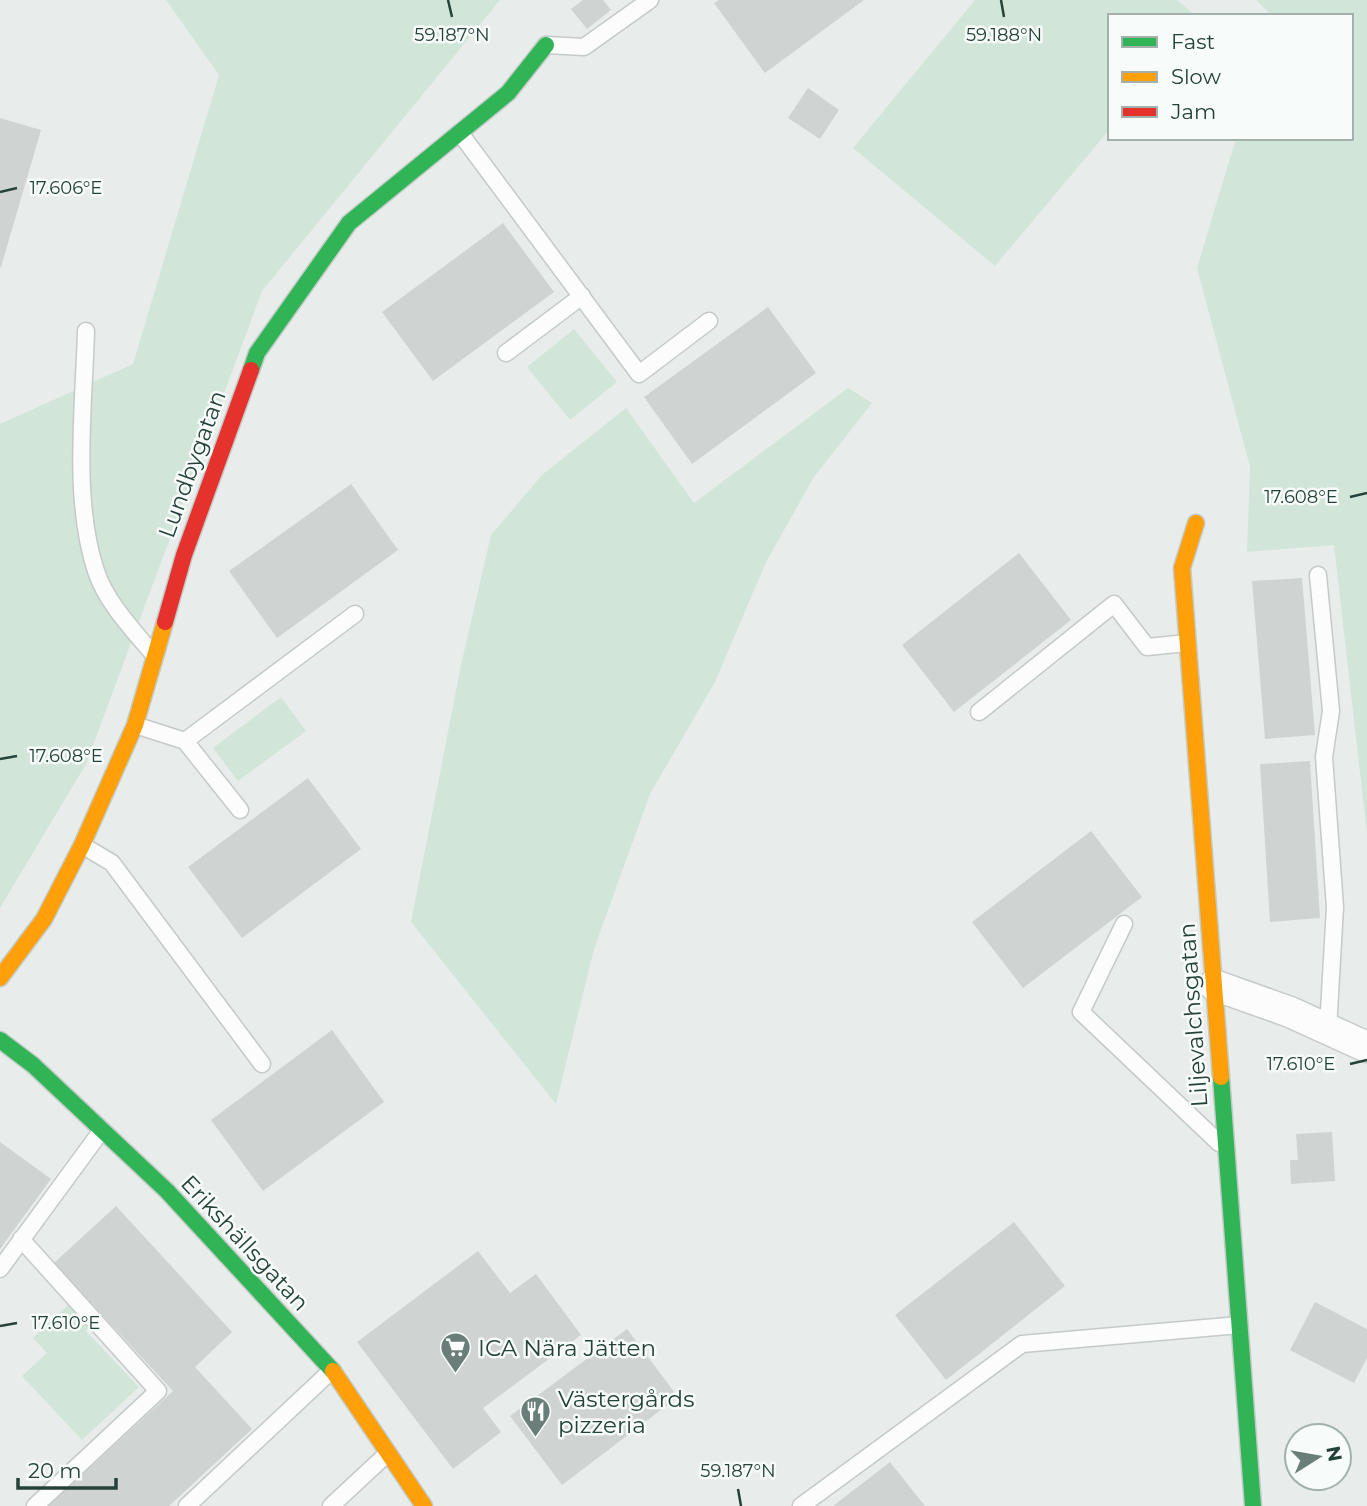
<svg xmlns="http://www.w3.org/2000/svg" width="1367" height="1506" font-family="Montserrat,sans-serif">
	<rect width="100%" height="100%" fill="#e8edeb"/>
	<!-- green -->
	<path fill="#d1e6d8" d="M166 0H500L262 291 86 764 0 908V424L133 364 219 75Z
		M975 0H1177L1196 16H1110V129L995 266 853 148Z
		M1256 0H1367V834L1334 545 1247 552 1250 467 1197 268 1236 138H1351V16H1272Z
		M574 329 617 382 570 420 527 367Z
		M848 388 872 403 814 477 766 562 715 682 650 794 594 949 556 1104 411 922 461 665 491 535 542 475 626 408 694 503Z
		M281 697 306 731 238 781 213 748Z
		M71 1302 93 1324 86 1331 139 1387 82 1440 22 1376 47 1353 33 1338Z"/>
	<!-- building -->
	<path fill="#cfd4d2" d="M583 0H603L611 10 587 29 571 9Z
		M719 0H864L765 73 714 3Z
		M808 88 839 110 820 139 788 118Z
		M0 118 41 130 1 267H0Z
		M503 223 554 292 433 381 382 312Z
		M768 307 816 373 692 464 644 397Z
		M351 484 398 550 277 638 229 571Z
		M1019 553 1071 620 954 712 902 645Z
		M1302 578 1315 735 1265 739 1252 581Z
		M1310 761 1320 918 1270 922 1260 764Z
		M308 778 361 849 242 938 188 867Z
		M1091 831 1142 897 1023 988 972 922Z
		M332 1030 384 1102 263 1191 211 1120Z
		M1332 1132 1335 1181 1291 1184 1290 1160H1298L1296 1134Z
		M0 1142 51 1179 0 1249Z
		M116 1206 232 1332 195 1367 252 1429 169 1506H48L173 1391 54 1263Z
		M1014 1222 1065 1286 946 1380 895 1315Z
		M478 1251 510 1293 536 1274 581 1335 483 1408 501 1432 453 1469 357 1342Z
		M1315 1302 1367 1329V1358L1354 1383 1290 1350Z
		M627 1329 678 1397 562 1485 510 1416Z
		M890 1462 925 1506H833Z"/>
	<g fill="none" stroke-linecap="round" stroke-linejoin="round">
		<defs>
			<path id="lane" d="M546 45 584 47 650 0
				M460 133 639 374 709 321
				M86 331C84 406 72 499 96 571 106 602 133 630 154 655
				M506 353 582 296
				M1318 575 1331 711 1324 757 1335 907 1328 1029
				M979 712 1114 604 1147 647 1187 643
				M135 725 185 741 355 614
				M185 741 240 810
				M82 845 112 863 262 1064
				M1124 924 1081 1012 1219 1143
				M21 1239 158 1391 35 1506
				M0 1269 102 1130
				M187 1506 332 1370
				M331 1506 388 1453
				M801 1506 1022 1344 1239 1325"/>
			<path id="street" d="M1214 985 1290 1012 1367 1047"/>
			<path id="fast" d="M251 370 257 353 349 223 508 93 546 45
				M0 1040 33 1065 167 1191 333 1371
				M1221 1077 1253 1506"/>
			<path id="slow" d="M1196 523 1182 568 1221 1077
				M0 978 44 919 82 845 135 725 165 622
				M333 1371 424 1506"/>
			<path id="jam" d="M165 622 184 555 251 370"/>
		</defs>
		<!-- lane casing -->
		<use href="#lane" stroke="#c5cac8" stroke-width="19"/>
		<!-- street casing -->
		<use href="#street" stroke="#c5cac8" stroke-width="33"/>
		<!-- fast casing -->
		<use href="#fast" stroke="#c3cbc8" stroke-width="19"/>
		<!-- slow casing -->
		<use href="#slow" stroke="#c3cbc8" stroke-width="19"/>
		<!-- jam casing -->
		<use href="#jam" stroke="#c3cbc8" stroke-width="19"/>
		<!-- lane -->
		<use href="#lane" stroke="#fcfcfc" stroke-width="16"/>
		<!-- street -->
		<use href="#street" stroke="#fcfcfc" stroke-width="30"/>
		<!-- fast -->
		<use href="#fast" stroke="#30b455" stroke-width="16"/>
		<!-- slow -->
		<use href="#slow" stroke="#ff9f0a" stroke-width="16"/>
		<!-- jam -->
		<use href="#jam" stroke="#e5322d" stroke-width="16"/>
	</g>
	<!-- ticks -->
	<path fill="none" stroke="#24423a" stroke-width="2.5" d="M448 0 452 17M1001 0 1004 17M0 192 17 188M1350 497 1367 493M0 759 17 756M1350 1064 1367 1060M0 1326 17 1323M738 1489 741 1506"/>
	<!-- icons -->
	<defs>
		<symbol id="supermarket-pin" viewBox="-11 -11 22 30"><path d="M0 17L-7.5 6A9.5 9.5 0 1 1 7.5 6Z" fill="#697e78" stroke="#f7fbf9"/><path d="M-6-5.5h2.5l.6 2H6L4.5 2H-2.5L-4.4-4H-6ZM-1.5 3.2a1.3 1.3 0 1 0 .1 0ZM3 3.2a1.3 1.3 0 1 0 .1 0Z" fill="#fff"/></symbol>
		<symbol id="restaurant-pin" viewBox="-11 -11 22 30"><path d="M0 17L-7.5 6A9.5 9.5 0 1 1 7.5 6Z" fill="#697e78" stroke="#f7fbf9"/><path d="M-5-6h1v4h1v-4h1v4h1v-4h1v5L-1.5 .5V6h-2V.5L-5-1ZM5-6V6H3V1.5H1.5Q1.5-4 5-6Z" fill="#fff"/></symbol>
	</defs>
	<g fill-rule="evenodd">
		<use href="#supermarket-pin" x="438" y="1330" width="35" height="47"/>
		<use href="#restaurant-pin" x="518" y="1394" width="35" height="47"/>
	</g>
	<g text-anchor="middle" stroke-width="5" stroke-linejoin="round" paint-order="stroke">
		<!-- street labels -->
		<g font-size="23" fill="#24423a" stroke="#f7fbf9">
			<text transform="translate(192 464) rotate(-70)" y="8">Lundbygatan</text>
			<text transform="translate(1193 1015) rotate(-94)" y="8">Liljevalchsgatan</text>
			<text transform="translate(245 1243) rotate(47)" y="8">Erikshällsgatan</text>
		</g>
		<!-- poi labels -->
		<g font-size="23" fill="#24423a" stroke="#f7fbf9" text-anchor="start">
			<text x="478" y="1356">ICA Nära Jätten</text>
			<text x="558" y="1407">Västergårds<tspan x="558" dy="26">pizzeria</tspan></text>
		</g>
	</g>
	<g font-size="18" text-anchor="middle" fill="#24423a" stroke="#f7fbf9" stroke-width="5" stroke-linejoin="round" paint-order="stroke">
		<text x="452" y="41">59.187°N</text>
		<text x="1004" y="41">59.188°N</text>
		<text x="66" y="194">17.606°E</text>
		<text x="1301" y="503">17.608°E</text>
		<text x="66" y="762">17.608°E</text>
		<text x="1301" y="1070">17.610°E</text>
		<text x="66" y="1329">17.610°E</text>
		<text x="738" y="1477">59.187°N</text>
	</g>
	<!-- legend -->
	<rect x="1108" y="14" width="245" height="126" fill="#f7fbf9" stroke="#a3b1ad" stroke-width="2"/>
	<rect x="1122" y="37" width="35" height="10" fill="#30b455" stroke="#a3b1ad" stroke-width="2"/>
	<text x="1171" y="49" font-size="21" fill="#24423a">Fast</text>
	<rect x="1122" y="72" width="35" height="10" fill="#ff9f0a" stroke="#a3b1ad" stroke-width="2"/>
	<text x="1171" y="84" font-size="21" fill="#24423a">Slow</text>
	<rect x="1122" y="107" width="35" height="10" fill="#e5322d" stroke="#a3b1ad" stroke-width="2"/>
	<text x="1171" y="119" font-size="21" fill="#24423a">Jam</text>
	<!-- north arrow -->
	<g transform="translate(1318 1457) rotate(79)"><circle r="33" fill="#f7fbf9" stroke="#a3b1ad" stroke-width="2"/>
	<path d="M0-5L12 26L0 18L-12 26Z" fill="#697e78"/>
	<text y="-10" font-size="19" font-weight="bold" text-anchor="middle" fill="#24423a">N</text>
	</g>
	<!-- scale -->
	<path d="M18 1478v10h98v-10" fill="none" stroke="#24423a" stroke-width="3.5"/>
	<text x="28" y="1478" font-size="21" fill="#24423a" stroke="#f7fbf9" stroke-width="5" paint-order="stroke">20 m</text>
</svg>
